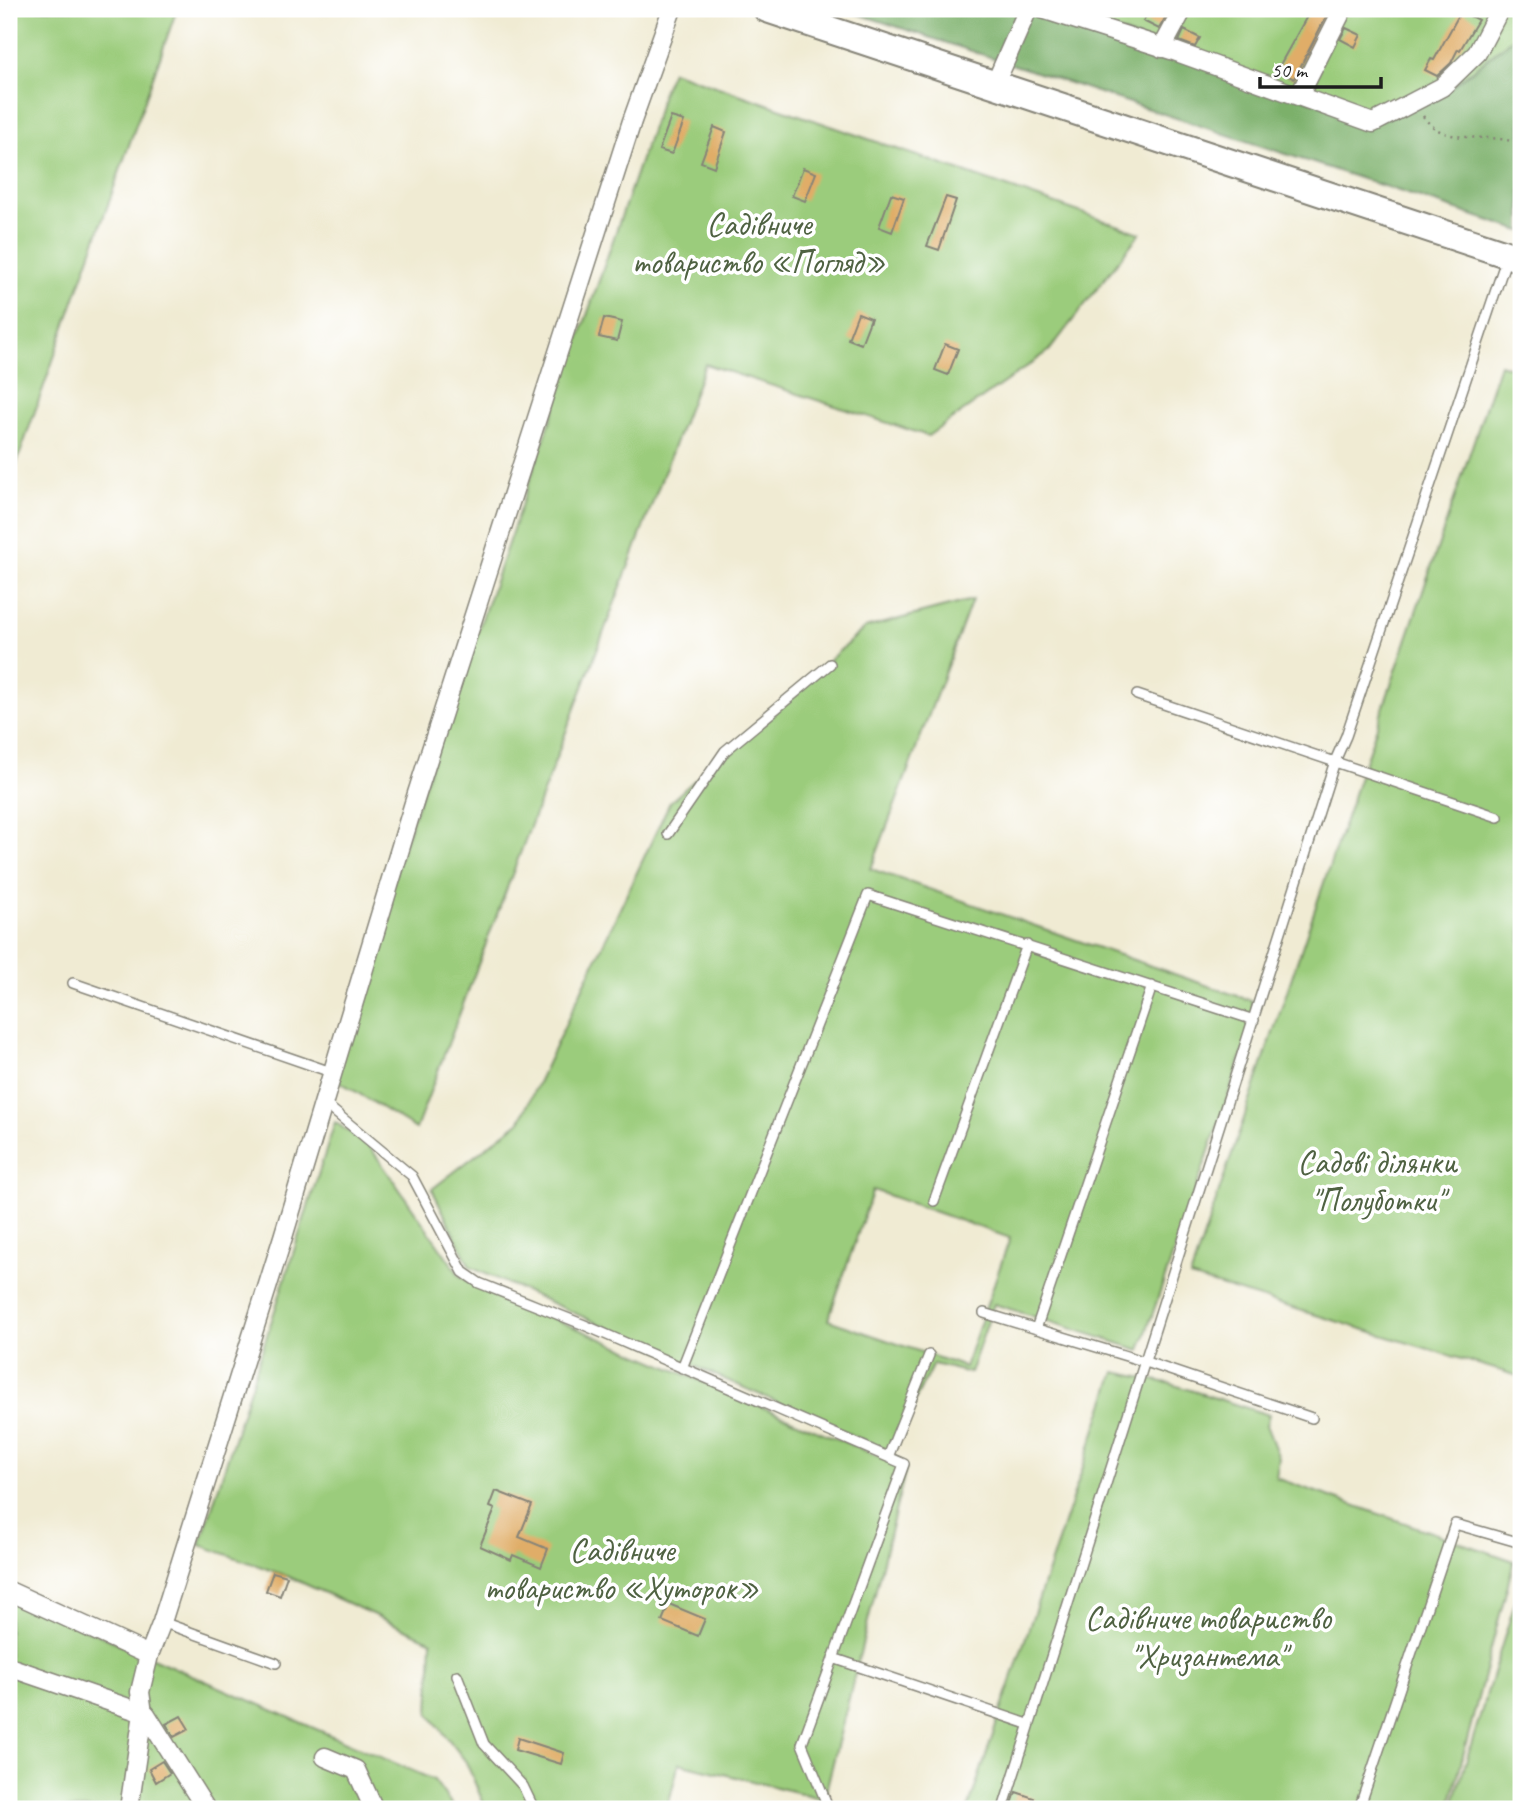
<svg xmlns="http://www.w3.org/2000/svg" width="1530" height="1818" font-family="Caveat,sans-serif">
	<rect width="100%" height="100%" fill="#fff"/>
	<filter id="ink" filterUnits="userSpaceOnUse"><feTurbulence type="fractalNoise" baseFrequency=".0143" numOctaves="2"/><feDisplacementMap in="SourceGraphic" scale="14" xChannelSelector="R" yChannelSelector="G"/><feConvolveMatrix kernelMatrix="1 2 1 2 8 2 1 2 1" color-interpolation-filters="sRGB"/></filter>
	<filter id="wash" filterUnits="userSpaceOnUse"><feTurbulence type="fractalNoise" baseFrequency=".00686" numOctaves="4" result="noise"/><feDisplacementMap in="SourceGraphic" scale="28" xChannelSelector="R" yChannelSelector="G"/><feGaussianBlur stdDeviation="1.57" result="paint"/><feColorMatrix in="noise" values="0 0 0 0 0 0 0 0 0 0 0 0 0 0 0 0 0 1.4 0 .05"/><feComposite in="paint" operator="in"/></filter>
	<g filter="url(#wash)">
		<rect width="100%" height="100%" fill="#f0ebd3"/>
		<!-- green -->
		<path fill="#9bcc7b" stroke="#5c744c" stroke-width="2" fill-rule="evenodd" d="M9 9H177L9 485Z
			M1056 9H1521V32L1437 98 1373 123Z
			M672 71 1140 233 1049 351 928 436 705 364 416 1129 334 1078 403 847 657 113 662 93Z
			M1500 364 1521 371V1377L1190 1277Z
			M972 600 871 869 1252 1001 1253 1024 1140 1350 994 1304 970 1373 933 1364 890 1452 470 1267 432 1189 520 1121 670 802 865 628ZM873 1190 1010 1238 965 1367 828 1320Z
			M335 1122 370 1147 460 1276 496 1294 906 1468 824 1799 679 1763 667 1809H486L466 1762 429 1714 432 1641 287 1576 200 1545Z
			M1115 1372 1168 1383 1269 1415 1266 1425 1279 1458 1276 1478 1514 1561 1449 1809H968Z
			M1521 1583V1809H1452L1459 1784Z
			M9 1596 434 1780 455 1809H9Z"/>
		<!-- forest -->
		<path fill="#7cb06b" stroke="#4c6644" stroke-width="2" d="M843 9H1056L1373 123 1437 98 1521 32V231Z"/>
		<g id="blocks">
			<!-- building -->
			<path fill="#e0ad68" d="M1150 9H1170L1159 29 1143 21Z
				M1311 9H1324L1329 11 1294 79 1277 70Z
				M1461 11 1478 20 1460 50 1458 49 1451 63 1437 76 1425 70 1431 59 1434 60Z
				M1346 28 1361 35 1355 47 1340 39Z
				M1184 30 1200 38 1195 47 1179 41Z
				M671 117 684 121 672 154 659 150Z
				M714 127 726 132 714 167 701 162Z
				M803 168 816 173 805 201 792 196Z
				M891 194 904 198 892 232 879 227Z
				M946 197 956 200 939 250 927 246Z
				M858 313 871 318 861 344 848 339Z
				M604 318 622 322 617 341 599 337Z
				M945 344 958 349 948 375 935 370Z
				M496 1491 532 1505 519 1537 548 1549 541 1567 513 1555 511 1560 480 1546 495 1509 490 1507Z
				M273 1572 287 1576 280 1596 266 1591Z
				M669 1604 705 1619 698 1636 662 1621Z
				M181 1716 189 1729 174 1737 166 1724Z
				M518 1738 564 1753 561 1764 515 1750Z
				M162 1761 170 1773 156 1782 149 1769Z
				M1016 1792 1034 1798 1030 1809 1012 1804Z"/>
		</g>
	</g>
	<g filter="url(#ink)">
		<use href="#blocks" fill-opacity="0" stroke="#868478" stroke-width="2"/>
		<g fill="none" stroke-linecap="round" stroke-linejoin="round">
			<defs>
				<path id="lane" d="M1137 695 1498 817
					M668 834 725 751 830 664
					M73 983 331 1072
					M324 1103 412 1176 463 1272 479 1283 582 1324 904 1464 802 1744 829 1809
					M934 1201 1027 945
					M984 1313 1143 1361 1312 1418
					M1036 1329 1152 986
					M682 1368 868 895 1254 1020
					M888 1457 929 1355
					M162 1622 276 1663
					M833 1658 1028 1724
					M457 1675 484 1744 523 1786 534 1809
					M1003 1809 1335 761 1346 736 1507 257
					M1359 1809 1455 1524 1521 1543"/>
				<path id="street" d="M1042 9 1174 51 1373 123 1442 87 1477 53 1500 9
					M1162 48 1183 9
					M995 84 1028 9
					M1299 96 1343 9
					M9 1591 149 1655
					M9 1667 146 1714 206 1809
					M325 1757 356 1770 374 1809
					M129 1809 143 1713 140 1692 149 1655 162 1622 283 1237 413 806 632 121 672 9"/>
				<path id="primary" d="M767 9 1521 259"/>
			</defs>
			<!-- lane casing -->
			<use href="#lane" stroke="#868478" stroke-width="12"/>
			<!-- street casing -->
			<use href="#street" stroke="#868478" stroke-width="21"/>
			<!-- primary casing -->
			<use href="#primary" stroke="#868478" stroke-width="30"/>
			<!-- path -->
			<path stroke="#868478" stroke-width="2.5" stroke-dasharray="2 5" stroke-linecap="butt" d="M1423 116C1446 150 1491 129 1521 145"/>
			<!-- lane -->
			<use href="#lane" stroke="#fff" stroke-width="9"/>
			<!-- street -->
			<use href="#street" stroke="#fff" stroke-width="18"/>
			<!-- primary -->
			<use href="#primary" stroke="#fff" stroke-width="26"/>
		</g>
	</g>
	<g text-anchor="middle" stroke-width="7" stroke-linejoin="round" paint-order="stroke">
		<!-- park labels -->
		<g font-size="33" fill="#4f6242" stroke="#fff">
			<text x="759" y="235">Садівниче<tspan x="759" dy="38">товариство «Погляд»</tspan></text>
			<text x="1377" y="1173">Садові ділянки<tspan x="1377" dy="38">"Полуботки"</tspan></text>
			<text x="622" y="1561">Садівниче<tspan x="622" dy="38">товариство «Хуторок»</tspan></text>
			<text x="1208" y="1629">Садівниче товариство<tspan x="1208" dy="38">"Хризантема"</tspan></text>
		</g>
	</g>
	<!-- margin -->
	<rect width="1530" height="1818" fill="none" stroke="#fff" stroke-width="35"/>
	<!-- scale -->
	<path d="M1260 77v10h121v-10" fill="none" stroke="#1c1c1c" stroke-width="3.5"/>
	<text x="1271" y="77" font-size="21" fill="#1c1c1c" stroke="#ffffff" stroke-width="5" paint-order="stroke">50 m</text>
</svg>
